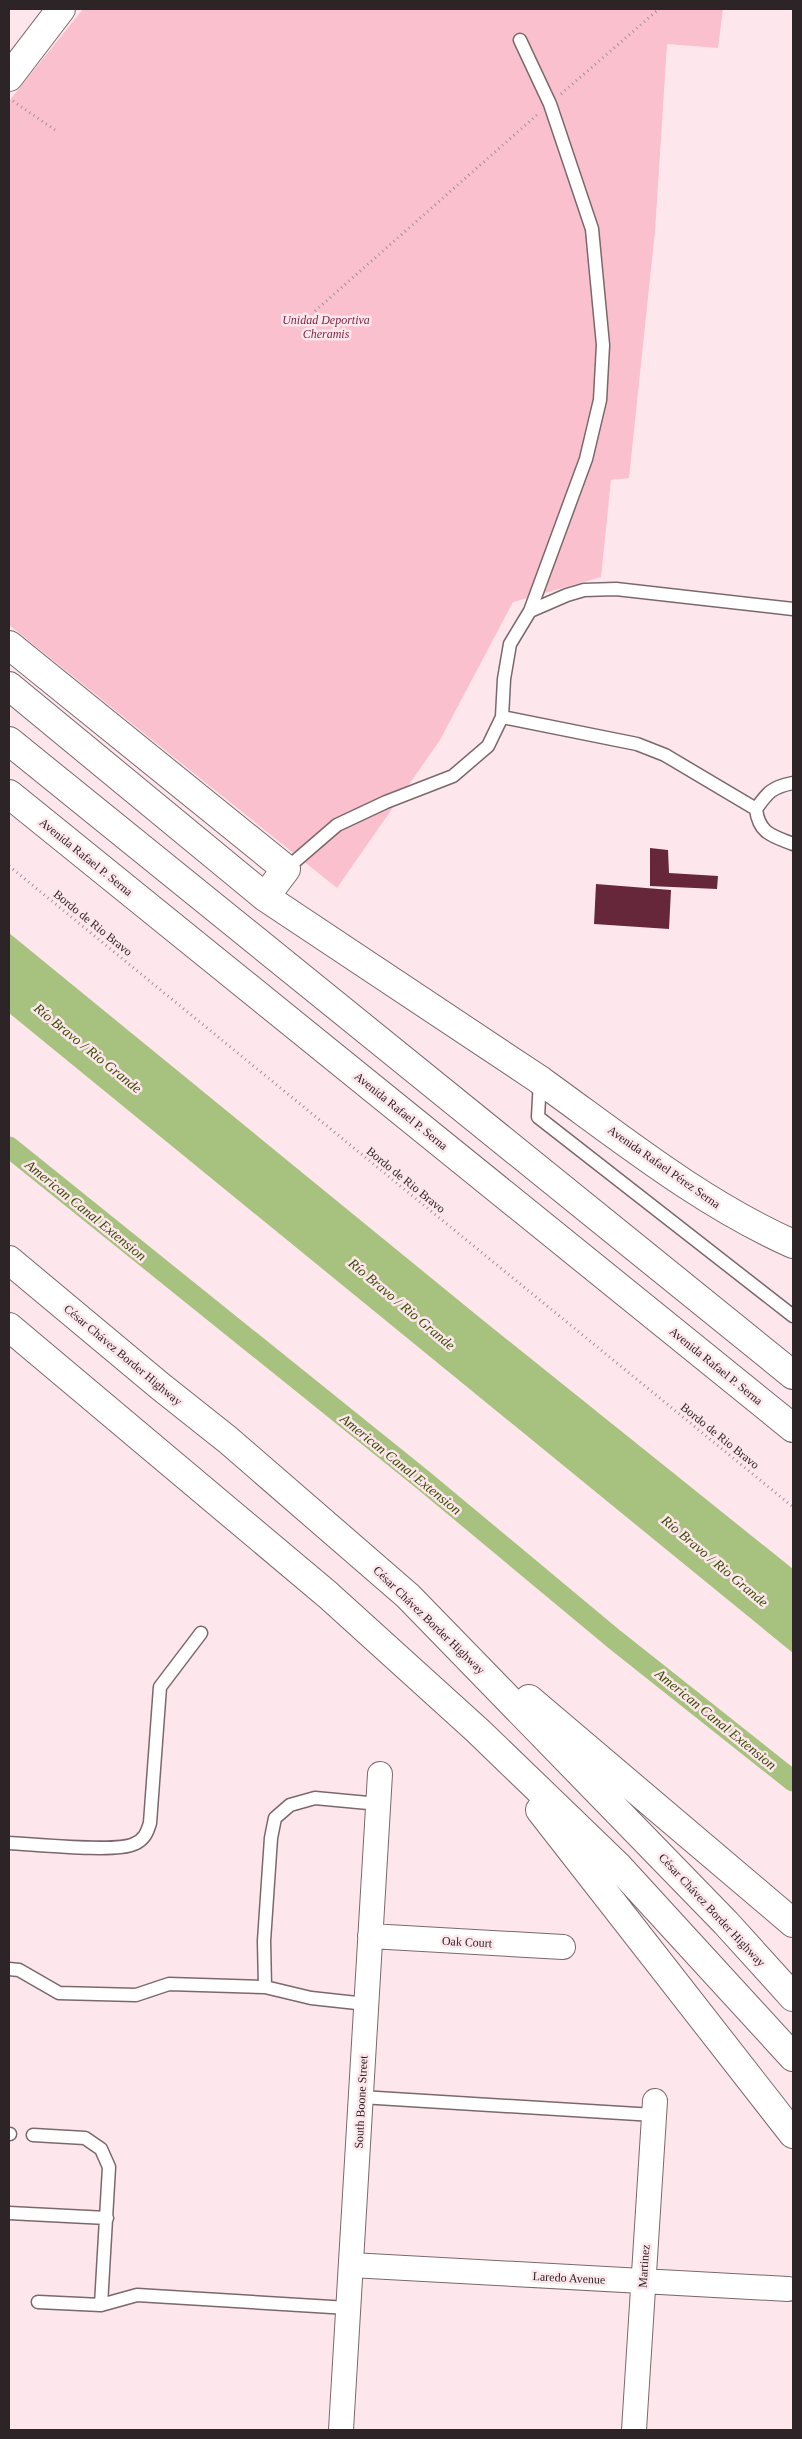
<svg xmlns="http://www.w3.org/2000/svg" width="802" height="2439" font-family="'Times New Roman',serif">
	<rect width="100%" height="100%" fill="#fee7ec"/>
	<!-- green -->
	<path fill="#fbc0ce" d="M83 9H723L718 48 667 44 655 231 629 478 611 480 601 577 513 602 440 740 337 888 9 625V101Z"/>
	<!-- water -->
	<path fill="#a7c17e" d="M9 933 479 1317 793 1569V1653L9 1013Z"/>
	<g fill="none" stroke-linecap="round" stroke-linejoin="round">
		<!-- canal -->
		<path stroke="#a7c17e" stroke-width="21" d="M9 1147 423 1480 614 1639 793 1781"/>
	</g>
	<!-- building -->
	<path fill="#67273b" d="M650 848 668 850 669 873 718 876 717 889 650 886Z
		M596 884 671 890 669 929 594 924Z"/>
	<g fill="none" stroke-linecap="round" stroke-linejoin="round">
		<defs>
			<path id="service" d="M530 611 567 595 584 590 616 589 793 609
				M502 717 637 744 665 755 756 809
				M793 783C772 787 768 792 756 809 759 834 773 836 793 844
				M286 869 337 825 386 802 453 776 488 746 502 717 504 679 510 644 530 611 586 459 600 400 603 345 592 229 550 104 520 40
				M540 1080 538 1117 793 1316
				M9 1843C33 1844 116 1853 134 1844 144 1840 147 1833 150 1823L160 1687 201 1633
				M9 1969 19 1970 59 1993 136 1995 169 1984 265 1987
				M366 2004 311 1998 265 1987 264 1941 271 1838 275 1818 290 1805 315 1798 379 1804
				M361 2097 654 2115
				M9 2134H10
				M33 2135 85 2138 101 2149 109 2167 101 2305
				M9 2213 107 2218
				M38 2302 101 2305 137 2295 348 2308"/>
			<path id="minor" d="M370 1936 563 1947
				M351 2265 788 2289
				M341 2430 380 1774
				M634 2430 655 2101"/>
			<path id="secondary" d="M540 1080C622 1139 701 1203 793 1244"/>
			<path id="trunk" d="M9 77 61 9
				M9 645 286 869 265 897
				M9 686 265 897 540 1080
				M9 741 793 1375
				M9 794 793 1428"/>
			<path id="motorway" d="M9 1260 160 1386 228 1440 408 1596 726 1923 793 1997
				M9 1327 328 1595 477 1730 617 1865 793 2057
				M529 1699 793 1923
				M540 1810 793 2134"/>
		</defs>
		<!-- service casing -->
		<use href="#service" stroke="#7b686c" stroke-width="15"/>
		<!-- minor casing -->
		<use href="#minor" stroke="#7b686c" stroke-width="26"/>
		<!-- secondary casing -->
		<use href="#secondary" stroke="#7b686c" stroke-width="30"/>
		<!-- trunk casing -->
		<use href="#trunk" stroke="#7b686c" stroke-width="30"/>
		<!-- motorway casing -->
		<use href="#motorway" stroke="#7b686c" stroke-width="30"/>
		<!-- path -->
		<path stroke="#a19195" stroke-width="3" stroke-dasharray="1 4" stroke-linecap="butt" d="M561 94 659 9
			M13 101 55 130
			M315 311 538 114
			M9 866 793 1507"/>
		<!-- service -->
		<use href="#service" stroke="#fff" stroke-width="12"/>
		<!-- minor -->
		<use href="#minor" stroke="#fff" stroke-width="24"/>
		<!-- secondary -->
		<use href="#secondary" stroke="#fff" stroke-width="28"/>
		<!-- trunk -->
		<use href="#trunk" stroke="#fff" stroke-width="28"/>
		<!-- motorway -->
		<use href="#motorway" stroke="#fff" stroke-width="28"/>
	</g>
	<g text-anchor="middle" stroke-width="5" stroke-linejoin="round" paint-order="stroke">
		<!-- park labels -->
		<g font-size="12" font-style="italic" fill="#7d2544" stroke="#fee7ec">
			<text x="326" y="324">Unidad Deportiva<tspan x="326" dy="14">Cheramis</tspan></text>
		</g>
		<!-- street labels -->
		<g font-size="12" fill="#2c2426" stroke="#fee7ec">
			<text transform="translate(86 857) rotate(39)" y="4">Avenida Rafael P. Serna</text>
			<text transform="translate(93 923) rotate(39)" y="4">Bordo de Rio Bravo</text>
			<text transform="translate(401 1111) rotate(39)" y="4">Avenida Rafael P. Serna</text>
			<text transform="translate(664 1167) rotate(35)" y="4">Avenida Rafael Pérez Serna</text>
			<text transform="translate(406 1180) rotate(39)" y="4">Bordo de Rio Bravo</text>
			<text transform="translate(123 1355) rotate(40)" y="4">César Chávez Border Highway</text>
			<text transform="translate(716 1366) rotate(39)" y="4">Avenida Rafael P. Serna</text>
			<text transform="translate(720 1436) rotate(39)" y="4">Bordo de Rio Bravo</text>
			<text transform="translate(429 1620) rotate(44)" y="4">César Chávez Border Highway</text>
			<text transform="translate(712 1910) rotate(47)" y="4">César Chávez Border Highway</text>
			<text transform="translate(467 1942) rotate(3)" y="4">Oak Court</text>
			<text transform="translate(361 2102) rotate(-87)" y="4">South Boone Street</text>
			<text transform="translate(644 2266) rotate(-86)" y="4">Martinez</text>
			<text transform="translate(569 2278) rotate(3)" y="4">Laredo Avenue</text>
		</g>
		<!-- water labels -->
		<g font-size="14" font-style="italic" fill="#364c00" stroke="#fee7ec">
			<text transform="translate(88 1048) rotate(39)" y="5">Río Bravo / Rio Grande</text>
			<text transform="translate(86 1210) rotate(39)" y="5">American Canal Extension</text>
			<text transform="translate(402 1304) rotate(40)" y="5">Río Bravo / Rio Grande</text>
			<text transform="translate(401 1464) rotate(39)" y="5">American Canal Extension</text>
			<text transform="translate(715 1561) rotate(40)" y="5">Río Bravo / Rio Grande</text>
			<text transform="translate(716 1719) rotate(39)" y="5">American Canal Extension</text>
		</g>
	</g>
	<!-- border -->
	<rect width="802" height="2439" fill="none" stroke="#2c2426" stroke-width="20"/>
</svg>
